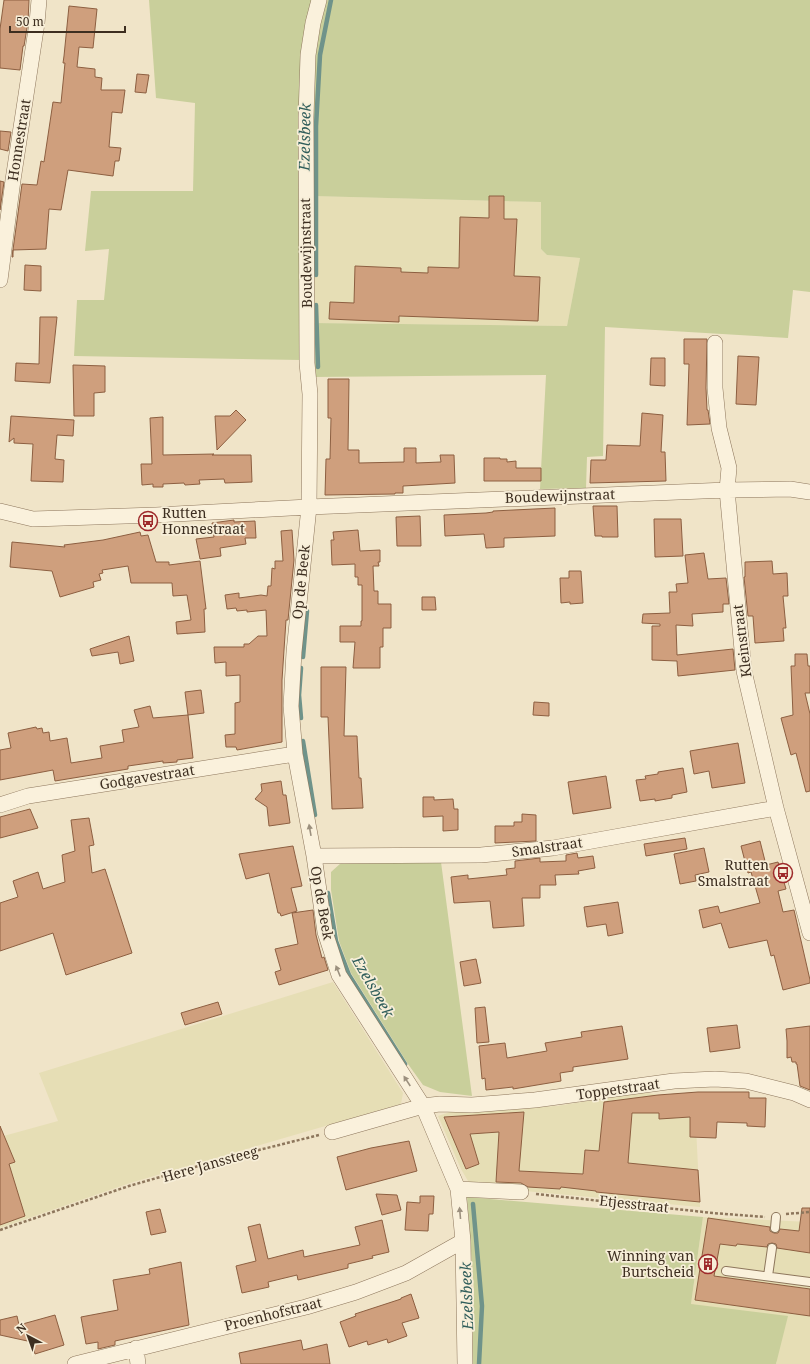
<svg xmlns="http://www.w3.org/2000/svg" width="810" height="1364" font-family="'Noto Serif',serif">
	<rect width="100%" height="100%" fill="#f0e4c8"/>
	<!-- farmland -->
	<path fill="#e6deb5" d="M312 196 542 202 541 249 547 255 580 258 567 326 312 323Z
		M333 982 403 1093 401 1104 130 1183 0 1228V1137L58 1121 39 1073Z
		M642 1092 658 1095 698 1092 696 1127 700 1207 471 1186 461 1169 438 1116 450 1112 557 1106Z
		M703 1217 810 1222V1364H776L777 1362 691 1304Z"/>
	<!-- green -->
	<path fill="#c9cf9b" d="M149 0H313L302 360 74 356 77 300H104L109 249 85 251 91 191H193L195 103 156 98Z
		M325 0H810V292L793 290 788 338 605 327 603 456 587 457 586 488 540 489 546 375 313 377 312 323 567 326 580 258 547 255 541 249V202L312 196 313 77 318 29Z
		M441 862 472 1096 440 1092 423 1085 408 1064 351 973 339 941 331 890V872L341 863Z
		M467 1197 703 1217 691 1304 788 1316 776 1364H472L474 1290Z"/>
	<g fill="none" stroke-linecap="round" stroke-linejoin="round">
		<!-- stream -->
		<path stroke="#6f938a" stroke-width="4.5" d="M316 275V126L320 55 331 0
			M316 305 318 367
			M303 657 307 611
			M301 668 299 695 301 718
			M303 741 315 815
			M328 893 336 941 349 975 405 1064
			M473 1204 482 1306 479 1364"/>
	</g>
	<!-- building -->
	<path fill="#cf9f7d" stroke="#8d5f41" d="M4 0H29L28 22 24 46H23L20 70 0 68V29Z
		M69 6 97 9 93 48 79 47 77 67 95 69V77L102 78 101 90H125L122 113 112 112 109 147 121 148 119 161H115L113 176 68 170 61 210 49 209 46 249 13 250V257H12L22 184 37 185 41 161 44 162 53 102 61 103 65 63H63L64 56Z
		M137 74 149 75 146 93 135 92Z
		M0 131 11 132 8 151 0 149Z
		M0 181 4 182 0 210Z
		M489 196H504V219H517L514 276 540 277 538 321 399 316V322L329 319 330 302 354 303 355 266 401 268V272L428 273V267L459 268 460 217 489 218Z
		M25 265 41 266V291L24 290Z
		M40 317H57L50 383 15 381 16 363 39 364Z
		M684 339H707L706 388 707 410H708L710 424 687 425 689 364H684Z
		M738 356 759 357 756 405 736 404Z
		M651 358H665V386L650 385Z
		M73 365 105 366V392L94 393V416H74Z
		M328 379H349L348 450H359V463L404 462V448H416V463L441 462 440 455H454L455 483 403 486V493H395V494L325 495 326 459H330L331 418H328Z
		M236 410 246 420 217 450 215 416H230Z
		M642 413 663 415 661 452H665L666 481 590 483 591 460H606L607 445 640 446Z
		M11 416 74 420 73 436 57 435 55 459 64 460 63 482 31 481 33 444 14 443V438L9 442Z
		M163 417V455L214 454 212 455H251L252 482 225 483 224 479 199 480 200 484 185 485 184 483 163 484V487H153V484L142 485 141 464H152L150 418Z
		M484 458H500V459H507V462L516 461V468H541V481H484Z
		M593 506H617L618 537H602V536H595Z
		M555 508V536L504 538V547L486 548 484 534 445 536 444 515 486 513 493 512V511Z
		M420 516 421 546H397L396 517Z
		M654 519H681L683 556 655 557Z
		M234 520V522L255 521 256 538H245L246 544 220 548 221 556 200 559 196 539 214 537 212 523Z
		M292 530 294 560 288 620H286L282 680V742L237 750 236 747H226L225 735 235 734V703L240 702V675L226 676V662L215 663 214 647H244V644H249L258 636H267L266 610 247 612V610L237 611 236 608 227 609 225 595 239 593V598L261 595 267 596 268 586H271L272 568 275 569V561H283L281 531Z
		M358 530 360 551 380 550V562H378L379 566H373L374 591H378V604H391V628H383V647H380V668H353L355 642H340V626H361V621H362V585H358V577H355V564L332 565 331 540H334L333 532Z
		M140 532 141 536 148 535 156 562H169V565L200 561 206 609H204L205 632 177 634 176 622 191 620 187 595 173 596 172 583H131L128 566 102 570 103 573 99 574 101 580 93 582 94 587 60 597 52 571 10 567 12 542 65 547 64 545 103 540Z
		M704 553 708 579 726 578 729 604H723V612L692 614 693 626 676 625 677 655 733 649 735 670 678 676 677 661 652 660V626H660V624L642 623 643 614 670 613 669 592H677L676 584 688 583 685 555Z
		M772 561 773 574 787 573 788 596H783L786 628H783L784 641 755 643 753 616H748L744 577H745V562Z
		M569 571H581L583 603 570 604V602L561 603 560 578H569Z
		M422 597H435L436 610H422Z
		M129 636 134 661 120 664 118 652 92 656 90 649Z
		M795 654H807L808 666H810V693H805L810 714V791L806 792 796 753 791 755 781 718 793 715 791 666H795Z
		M321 667H346L344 736H357L359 778H361L363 808 332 809 328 717H321Z
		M201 690 204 713 188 715 185 692Z
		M534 702 549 703V716L533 715Z
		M150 706 153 718 188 715 193 758 177 760V762L163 763V761L128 766V769L55 781 53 770 0 780V750L11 748 8 733 36 727 37 729 42 728 43 733 49 732 50 741 67 738 71 763 102 758 100 746 124 742 122 730 139 727 134 710Z
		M738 743 745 783 712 788 709 771 694 774 690 751Z
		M683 768 687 792 672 795V798L655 801V799L640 801 636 780 646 779 645 776 658 774V772Z
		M606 776 611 808 573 814 568 782Z
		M281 781 283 795H286L290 823 269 826 267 807 255 799 262 791 261 784Z
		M423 797H434V800L453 799 454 809H458V830L443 831V816L423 817Z
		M30 809 38 828 0 838V817Z
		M522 814 536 815V841L495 843V826H514V822H522Z
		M89 818 94 845 89 846 92 873 105 869 132 953 66 975 53 933 0 951V903L18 897 13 881 38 872 43 889 65 882 62 855 75 851 71 820Z
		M685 838 687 849 646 856 644 844Z
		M760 841 766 865 778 862 786 889 778 891 783 912 794 910 810 980V983L783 990 774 955 771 956 767 940 729 948 721 923 703 928 699 910 718 906 720 913 760 903 751 872 748 873 741 846Z
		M293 846 302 886 291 888 297 911 281 916 280 913H278L269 873 246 879 239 854Z
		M704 848 709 872 695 875 696 881 680 884 674 854Z
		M577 853 578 858 593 856 595 868 578 871 579 874 555 875 556 885H540V898H522L524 926 493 928 490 901 454 903 451 877 468 875V879L507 875 506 869 515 868V861L540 858V862L566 861V855Z
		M618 902 623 933 608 936 606 924 587 927 584 907Z
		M313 910 316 935 322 958 324 957 328 970 279 985 275 972 281 970 275 949 298 944 292 913Z
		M476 959 481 983 464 986 460 962Z
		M218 1002 222 1014 185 1025 181 1013Z
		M485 1007 489 1042 477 1043 475 1008Z
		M737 1025 740 1048 710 1052 707 1028Z
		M622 1026 628 1059 573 1067V1071L560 1073 561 1081 513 1089V1087L486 1090 485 1078 482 1079 479 1046 505 1043 507 1058 547 1051 545 1043 582 1037 581 1032Z
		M810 1026V1090L800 1086 797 1064H796V1062H792L791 1057 787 1058V1041L786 1029Z
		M698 1092H749V1098H766L765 1127 747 1126V1123L717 1122 716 1138 690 1137V1117L659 1119V1113H632L628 1163 698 1170 700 1202 596 1192V1191L561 1187 560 1189 528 1187 521 1183 496 1182 499 1132 470 1134 479 1164 466 1169 444 1117 524 1112 519 1171 583 1174 585 1150 599 1151 604 1102 658 1095Z
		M0 1126 15 1162 9 1164 25 1216 0 1225Z
		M409 1141 417 1171 346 1190 337 1157 371 1148Z
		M376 1194 397 1195 401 1210 382 1215Z
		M420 1196H434L433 1214H429L428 1231 405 1230 407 1202 420 1203Z
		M802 1208H810V1253L777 1248 776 1244 772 1243 768 1244 767 1247 737 1244 736 1246 720 1244 714 1276 810 1289V1316L695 1300 708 1218 770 1227V1231L774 1233H778L780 1229 799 1231Z
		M160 1209 166 1232 151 1235 146 1212Z
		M382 1220 389 1252 372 1256 373 1258 348 1264V1268L298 1280 297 1275 268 1282 269 1287 242 1293 236 1266 256 1261 248 1227 260 1224 268 1259 303 1250 304 1257 360 1245 355 1227Z
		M181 1262 189 1325 115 1341V1345L98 1349V1342L86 1344 81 1317 118 1310 113 1280 150 1274 149 1269Z
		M411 1294 419 1318 402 1323 407 1336 388 1343 387 1339 368 1345 367 1341 349 1347 340 1322 356 1316 355 1314 401 1299V1298Z
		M55 1315 64 1345 35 1354 32 1342 0 1335V1320L17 1316 19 1325Z
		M301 1340 303 1350 327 1344 330 1364H241L239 1353Z"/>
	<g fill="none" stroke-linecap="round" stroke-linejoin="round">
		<defs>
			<path id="lane" d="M775 1228 776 1217
				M726 1271 810 1282
				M768 1276 772 1248"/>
			<path id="street" d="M319 0 313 23 308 55 306 117 307 363 310 394 309 507 294 652 291 706 295 754 314 856 325 932 339 975 423 1106 458 1189 463 1241 465 1364
				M0 280 13 180 37 23 39 0
				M715 343V388L719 428 729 468 727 490 744 671 776 808 810 933
				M0 511 33 519 156 515 309 507 727 490 790 489 810 492
				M0 805 28 796 295 754
				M314 856 481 855 553 848 776 808
				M332 1132 423 1106 440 1104 472 1105 535 1100 674 1081 715 1079 746 1081 794 1093 810 1100
				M458 1189 521 1192
				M136 1348 138 1364
				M75 1364 306 1307 356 1292 406 1273 463 1241"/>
		</defs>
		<!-- lane casing -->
		<use href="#lane" stroke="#8d765c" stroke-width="10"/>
		<!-- street casing -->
		<use href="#street" stroke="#8d765c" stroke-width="16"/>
		<!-- path -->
		<path stroke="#8d765c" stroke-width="2.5" stroke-dasharray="3 2" stroke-linecap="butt" d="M536 1194 713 1213 765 1217
			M786 1214 810 1212
			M0 1230 129 1186 219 1160 319 1135"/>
		<!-- lane -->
		<use href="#lane" stroke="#faf1dc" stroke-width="8"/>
		<!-- street -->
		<use href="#street" stroke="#faf1dc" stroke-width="15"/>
	</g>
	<!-- one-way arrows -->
	<defs><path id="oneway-solid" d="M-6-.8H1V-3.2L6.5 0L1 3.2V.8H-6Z"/></defs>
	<g fill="#9c907e">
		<use href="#oneway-solid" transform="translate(310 830) rotate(-100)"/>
		<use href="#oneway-solid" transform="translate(338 971) rotate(-112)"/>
		<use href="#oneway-solid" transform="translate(407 1081) rotate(-123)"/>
		<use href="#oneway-solid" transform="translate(460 1213) rotate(-95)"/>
	</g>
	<!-- icons -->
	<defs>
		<symbol id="bus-ring" viewBox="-11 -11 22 22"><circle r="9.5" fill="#f7eed8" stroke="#9e2a2b" stroke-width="1.5"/><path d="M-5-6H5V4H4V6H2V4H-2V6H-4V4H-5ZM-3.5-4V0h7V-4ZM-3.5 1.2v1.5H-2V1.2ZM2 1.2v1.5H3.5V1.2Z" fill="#9e2a2b"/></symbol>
		<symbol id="building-ring" viewBox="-11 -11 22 22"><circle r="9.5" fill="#f7eed8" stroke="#9e2a2b" stroke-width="1.5"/><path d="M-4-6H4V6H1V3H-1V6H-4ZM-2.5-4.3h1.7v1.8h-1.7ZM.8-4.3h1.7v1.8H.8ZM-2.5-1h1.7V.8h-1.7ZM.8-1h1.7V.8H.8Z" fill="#9e2a2b"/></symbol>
	</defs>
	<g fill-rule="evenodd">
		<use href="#bus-ring" x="137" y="510" width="22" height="22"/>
		<use href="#bus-ring" x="772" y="862" width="22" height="22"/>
		<use href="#building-ring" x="697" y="1253" width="22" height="22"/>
	</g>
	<g text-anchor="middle" stroke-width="3.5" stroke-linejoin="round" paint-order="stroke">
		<!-- street labels -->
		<g font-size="14" fill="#3d2e20" stroke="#f7eed8">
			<text transform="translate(19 140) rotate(-81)" y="5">Honnestraat</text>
			<text transform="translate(306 253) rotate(-91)" y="5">Boudewijnstraat</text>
			<text transform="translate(560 496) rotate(-2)" y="5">Boudewijnstraat</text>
			<text transform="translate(301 582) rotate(-84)" y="5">Op de Beek</text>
			<text transform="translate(742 641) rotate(-97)" y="5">Kleinstraat</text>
			<text transform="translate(147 777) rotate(-9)" y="5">Godgavestraat</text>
			<text transform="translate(547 847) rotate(-8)" y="5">Smalstraat</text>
			<text transform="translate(322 903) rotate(80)" y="5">Op de Beek</text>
			<text transform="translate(618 1089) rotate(-8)" y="5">Toppetstraat</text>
			<text transform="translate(210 1164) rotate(-16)" y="5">Here Janssteeg</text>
			<text transform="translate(634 1204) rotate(6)" y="5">Etjesstraat</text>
			<text transform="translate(273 1314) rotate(-14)" y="5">Proenhofstraat</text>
		</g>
		<!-- poi labels -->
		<g font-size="14" fill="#3d2e20" stroke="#f7eed8" text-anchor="end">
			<text x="162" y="518" text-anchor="start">Rutten<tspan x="162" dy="16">Honnestraat</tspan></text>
			<text x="769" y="870">Rutten<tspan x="769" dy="16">Smalstraat</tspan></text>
			<text x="694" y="1261">Winning van<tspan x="694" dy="16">Burtscheid</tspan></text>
		</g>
		<!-- water labels -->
		<g font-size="15" font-style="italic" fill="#2f5d5a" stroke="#f7eed8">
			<text transform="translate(305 137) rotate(-89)" y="5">Ezelsbeek</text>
			<text transform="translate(373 987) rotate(60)" y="5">Ezelsbeek</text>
			<text transform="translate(467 1296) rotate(-92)" y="5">Ezelsbeek</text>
		</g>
	</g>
	<!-- north arrow -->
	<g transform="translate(28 1336) rotate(319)" stroke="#f7eed8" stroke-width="3" paint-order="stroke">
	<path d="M0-3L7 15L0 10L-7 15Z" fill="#3d2e20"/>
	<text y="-6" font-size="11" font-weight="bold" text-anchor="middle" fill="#3d2e20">N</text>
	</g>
	<!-- scale -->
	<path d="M10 26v6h115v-6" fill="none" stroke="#3d2e20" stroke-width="2"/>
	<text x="16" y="26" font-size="12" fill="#3d2e20" stroke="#f7eed8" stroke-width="3" paint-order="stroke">50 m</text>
</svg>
